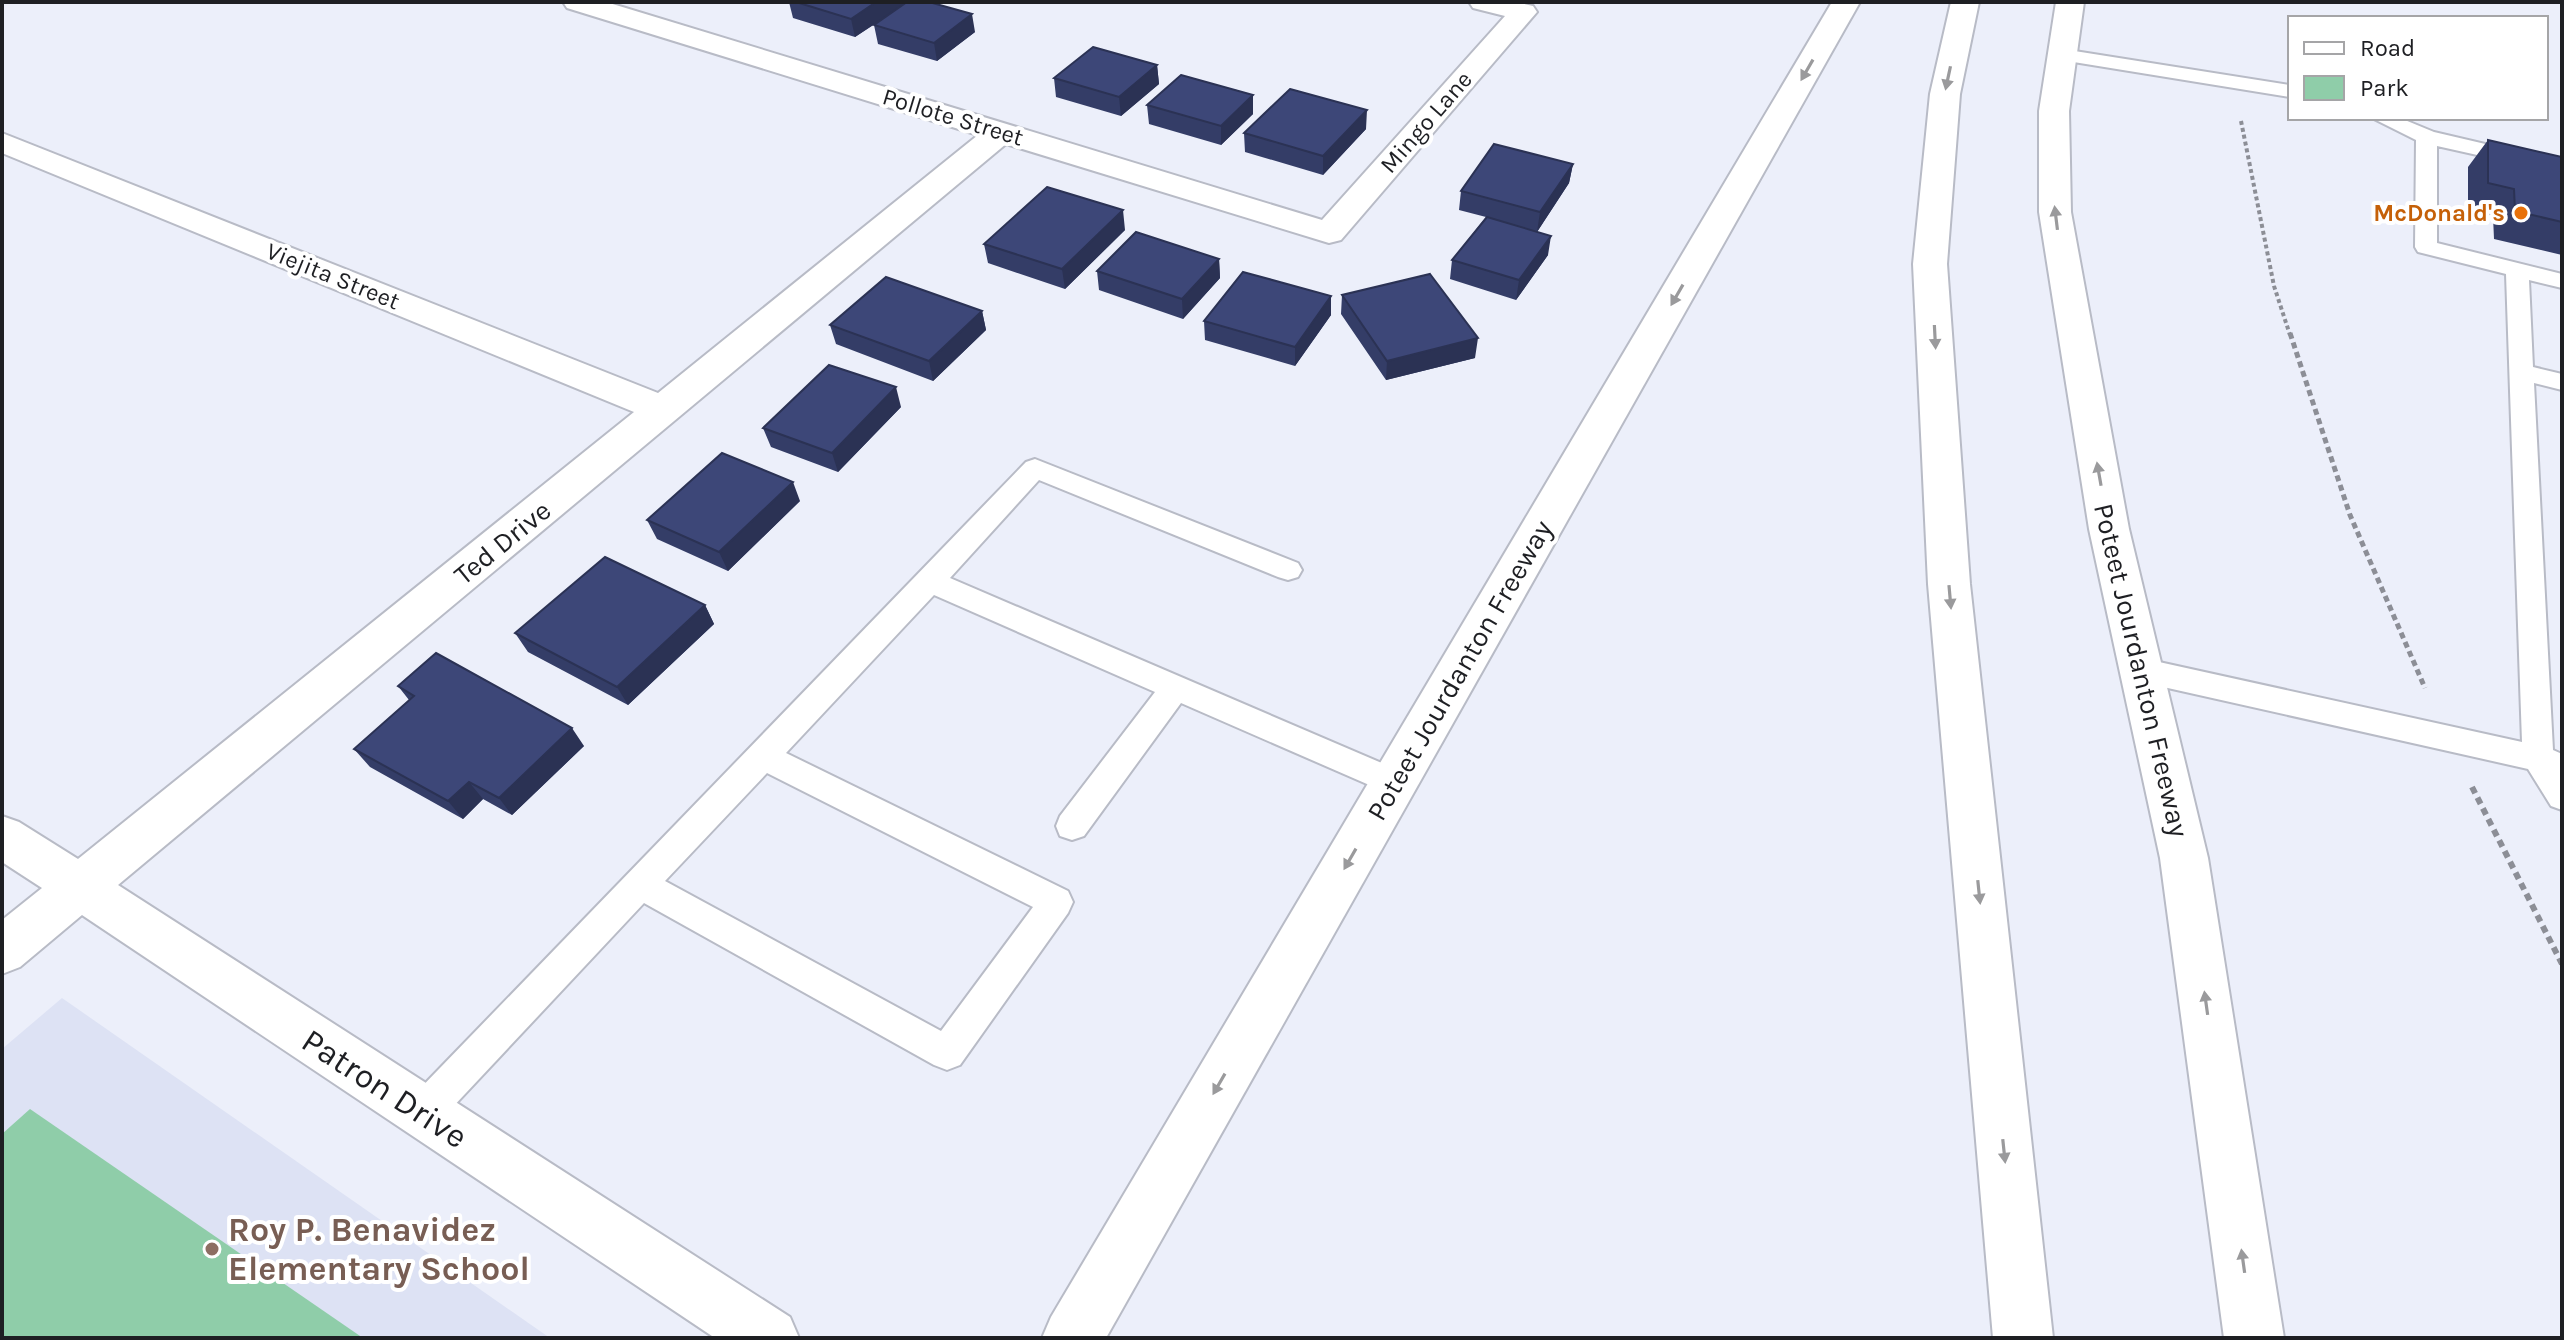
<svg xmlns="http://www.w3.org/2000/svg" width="2564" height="1340" font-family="Karla,sans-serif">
	<rect width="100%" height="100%" fill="#eceffa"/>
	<!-- built -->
	<path fill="#dde2f4" d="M62 998 550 1338H2V1049Z"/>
	<!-- green -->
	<path fill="#8fcda9" d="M30 1109 363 1338H2V1134Z"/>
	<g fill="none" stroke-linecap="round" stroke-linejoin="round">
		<defs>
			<path id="lane" d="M2062 49 2290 85V97L2055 59 2052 55 2055 51Z
				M2372 118H2400L2434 132 2562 162V174L2437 146V243L2562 274V288L2529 280 2533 367 2562 374V390L2534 383 2553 750 2562 754V810L2551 806 2528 769 2141 682 2130 678 2126 670 2130 662 2141 658 2522 742 2506 274 2418 252 2415 247 2416 140Z
				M1035 459 1298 563 1302 570 1298 577 1288 580 1278 577 1039 480 950 578 1405 773 1410 782 1405 791 1394 795 1383 791 1181 703 1084 836 1072 840 1060 836 1056 826 1060 816 1155 692 934 595 786 753 1068 891 1073 902 1068 913 960 1065 947 1070 934 1065 644 903 435 1126 422 1131 409 1126 403 1113 409 1100 1026 462ZM767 773 1033 907 941 1031 665 881Z"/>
			<path id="street" d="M563 2H606L1322 220 1505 16 1473 8 1469 2H1516L1533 6 1537 12 1341 240 1329 243 1006 144 118 885 790 1317 799 1338H715L82 915 20 967 2 974V920L42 888 2 862V816L19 822 78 859 634 412 2 153V133L658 393 978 135 567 8Z"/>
			<path id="secondary" d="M1832 2H1860L1106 1338H1042L1051 1317Z"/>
			<path id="primary" d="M1951 2H1979L1960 94 1947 264 1970 584 2053 1338H1993L1928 584 1913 264 1930 94Z
				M2056 2H2084L2069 111 2071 212 2129 529 2208 858 2284 1338H2224L2160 858 2089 529 2039 212V111Z"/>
		</defs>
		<!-- lane casing -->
		<use href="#lane" stroke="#b8bbc6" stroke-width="4"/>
		<!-- street casing -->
		<use href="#street" stroke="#b8bbc6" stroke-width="4"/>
		<!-- secondary casing -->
		<use href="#secondary" stroke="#b8bbc6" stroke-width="4"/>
		<!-- primary casing -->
		<use href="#primary" stroke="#b8bbc6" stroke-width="4"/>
		<!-- path-far2 -->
		<path stroke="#8c8e96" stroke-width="4" stroke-dasharray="4 3" stroke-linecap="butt" d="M2241 121 2274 286 2290 335"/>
		<!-- path-far1 -->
		<path stroke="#8c8e96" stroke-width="5" stroke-dasharray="6 4" stroke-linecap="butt" d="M2290 333 2350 515 2425 688"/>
		<!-- path -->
		<path stroke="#8c8e96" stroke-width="6" stroke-dasharray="7 5" stroke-linecap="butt" d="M2472 787 2562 964"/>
		<!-- lane -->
		<use href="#lane" fill="#fff" fill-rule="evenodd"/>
		<!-- street -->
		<use href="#street" fill="#fff" fill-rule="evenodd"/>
		<!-- secondary -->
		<use href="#secondary" fill="#fff" fill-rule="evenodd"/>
		<!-- primary -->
		<use href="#primary" fill="#fff" fill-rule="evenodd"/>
	</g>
	<!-- wall -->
	<path fill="#343d67" d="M789 2H929L975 32 937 61 878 44 874 25 898 9 855 37 793 18Z
		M1157 65 1159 84 1121 116 1056 97 1054 78Z
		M1253 95V114L1221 145 1149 124 1147 105Z
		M1366 129 1323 175 1245 152 1244 133Z
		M2488 140 2562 157V255L2494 239 2493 216 2468 210V167Z
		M1573 164 1569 183 1537 232 1548 255 1516 300 1450 279 1452 260 1486 217 1459 210 1461 191Z
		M1125 230 1065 289 988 263 984 244Z
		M1219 259 1220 278 1183 319 1099 290 1097 271Z
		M1342 295 1475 358 1386 380 1341 314Z
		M1331 296V315L1295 366 1205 340 1204 321Z
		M982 311 986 330 933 381 836 344 830 325Z
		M901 407 838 472 771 447 763 428Z
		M800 501 728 571 657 539 647 520Z
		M705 605 714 624 628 705 528 652 515 633Z
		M398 686 584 746 512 815 483 799 463 819 370 767 354 749 409 700Z"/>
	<!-- shaded-wall -->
	<path fill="#2b3254" d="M876 2H907L855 37 851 19Z
		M972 14 975 32 937 61 934 43Z
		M1157 65 1159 84 1121 116 1119 97Z
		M1253 95V114L1221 145V126Z
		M1367 110 1366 129 1323 175V156Z
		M1573 164 1569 183 1537 232 1540 212Z
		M1123 210 1125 230 1065 289 1062 269Z
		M1551 236 1548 255 1516 300 1519 280Z
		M1219 259 1220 278 1183 319 1182 299Z
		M1331 296V315L1295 366V347Z
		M982 311 986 330 933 381 929 361Z
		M1478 338 1475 358 1386 380 1387 361Z
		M896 387 901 407 838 472 832 453Z
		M793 482 800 501 728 571 719 552Z
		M705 605 714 624 628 705 617 687Z
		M572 728 584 746 512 815 499 798Z
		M469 782 483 799 463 819 448 801Z"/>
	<!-- building -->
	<path fill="#3d4778" stroke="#2b3254" stroke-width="2" d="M796 2H876L851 19Z
		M907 2H929L972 14 934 43 874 25Z
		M1093 47 1157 65 1119 97 1054 78Z
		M1181 75 1253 95 1221 126 1147 105Z
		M1290 89 1367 110 1323 156 1244 133Z
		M2488 140 2562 157V222L2515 211 2514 189 2488 183Z
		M1494 144 1573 164 1540 212 1461 191Z
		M1047 187 1123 210 1062 269 984 244Z
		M1487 217 1551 236 1519 280 1452 260Z
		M1136 232 1219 259 1182 299 1097 271Z
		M1243 272 1331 296 1295 347 1204 321Z
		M1430 274 1478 338 1387 361 1342 295Z
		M886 277 982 311 929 361 830 325Z
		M829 365 896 387 832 453 763 428Z
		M722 453 793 482 719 552 647 520Z
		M605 557 705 605 617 687 515 633Z
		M436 653 572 728 499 798 469 782 448 801 354 749 414 696 398 686Z"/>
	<!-- one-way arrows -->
	<defs><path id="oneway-solid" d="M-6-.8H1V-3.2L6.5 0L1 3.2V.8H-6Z" transform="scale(2)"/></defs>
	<g fill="#9a9a9c">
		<use href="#oneway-solid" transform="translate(1807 70) rotate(120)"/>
		<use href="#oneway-solid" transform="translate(1948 78) rotate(102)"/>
		<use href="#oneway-solid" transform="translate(2056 218) rotate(-97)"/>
		<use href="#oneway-solid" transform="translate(1677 295) rotate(120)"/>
		<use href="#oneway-solid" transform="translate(1935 337) rotate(87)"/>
		<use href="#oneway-solid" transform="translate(2099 474) rotate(-100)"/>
		<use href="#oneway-solid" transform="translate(1950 597) rotate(85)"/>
		<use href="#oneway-solid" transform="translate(1350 859) rotate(120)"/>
		<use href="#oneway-solid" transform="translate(1979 892) rotate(84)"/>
		<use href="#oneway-solid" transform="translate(2206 1003) rotate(-98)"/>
		<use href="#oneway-solid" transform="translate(1219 1084) rotate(120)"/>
		<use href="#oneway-solid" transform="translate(2004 1151) rotate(84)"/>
		<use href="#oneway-solid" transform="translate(2243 1261) rotate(-98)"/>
	</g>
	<!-- markers -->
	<circle fill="#e8710a" stroke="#fff" stroke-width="3" cx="2521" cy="213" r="8"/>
	<circle fill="#8d6e63" stroke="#fff" stroke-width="3" cx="212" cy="1249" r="8"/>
	<g text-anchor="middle" stroke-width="8" stroke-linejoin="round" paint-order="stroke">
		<!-- far-street labels -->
		<g font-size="24" fill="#1e1f23" stroke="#fff">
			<text transform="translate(953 117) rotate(17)" y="8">Pollote Street</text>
			<text transform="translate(1426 122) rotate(-49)" y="8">Mingo Lane</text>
			<text transform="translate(333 276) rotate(22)" y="8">Viejita Street</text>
		</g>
		<!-- far-food labels -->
		<g font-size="24" font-weight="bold" fill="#c56008" stroke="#fff" text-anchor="end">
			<text x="2505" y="221">McDonald's</text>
		</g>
		<!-- street labels -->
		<g font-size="28" fill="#1e1f23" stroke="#fff">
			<text transform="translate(502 542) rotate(-39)" y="10">Ted Drive</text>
			<text transform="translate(1459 670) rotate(-60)" y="10">Poteet Jourdanton Freeway</text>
			<text transform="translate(2142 670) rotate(77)" y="10">Poteet Jourdanton Freeway</text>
		</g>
		<!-- near-street labels -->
		<g font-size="34" fill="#1e1f23" stroke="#fff">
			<text transform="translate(385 1088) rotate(33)" y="12">Patron Drive</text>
		</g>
		<!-- near-education labels -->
		<g font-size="34" font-weight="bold" fill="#785e54" stroke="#fff" text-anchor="start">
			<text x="228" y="1241">Roy P. Benavidez<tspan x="228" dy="39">Elementary School</tspan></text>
		</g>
	</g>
	<!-- border -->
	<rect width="2564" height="1340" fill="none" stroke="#1e1f23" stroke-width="8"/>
	<!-- legend -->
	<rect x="2288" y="16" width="260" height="104" fill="#ffffff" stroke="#a5a5a7" stroke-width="2"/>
	<rect x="2304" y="42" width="40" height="12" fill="#ffffff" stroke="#a5a5a7" stroke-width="2"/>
	<text x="2360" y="56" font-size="24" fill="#1e1f23">Road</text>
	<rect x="2304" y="76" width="40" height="24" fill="#8fcda9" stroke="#a5a5a7" stroke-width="2"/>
	<text x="2360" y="96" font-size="24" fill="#1e1f23">Park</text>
</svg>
